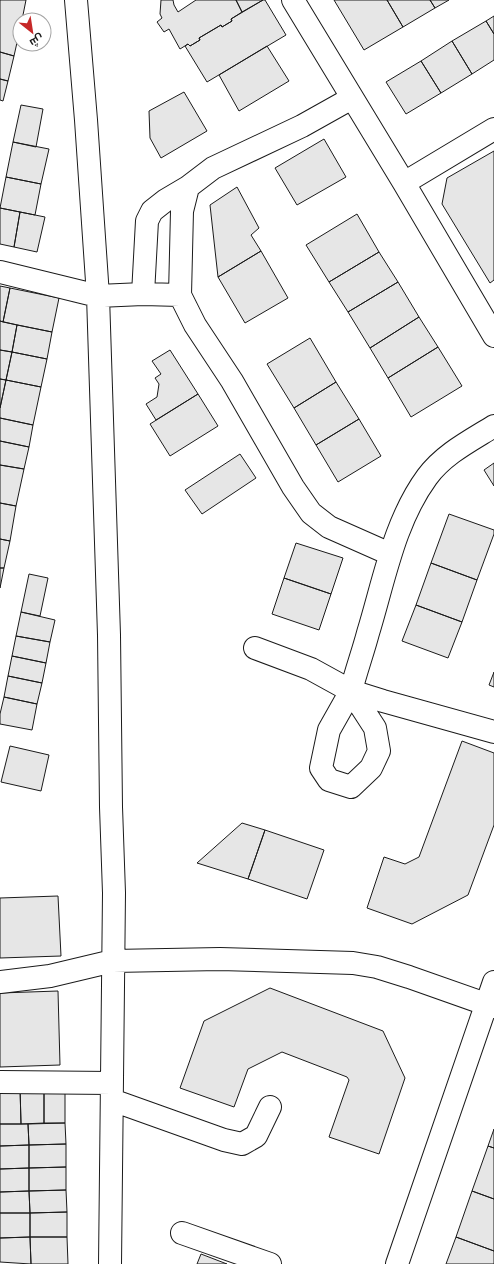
<svg xmlns="http://www.w3.org/2000/svg" width="494" height="1264" font-family="'Space Grotesk',Cairo,sans-serif">
	<rect width="100%" height="100%" fill="#fff"/>
	<!-- building -->
	<path fill="#e6e6e6" stroke="#1a1a1a" d="M0 0H26L22 20H20V29L14 56 0 52Z
		M161 0H173L174 5 178 12 196 0H236L242 12 231 19 232 21 222 27 221 25 199 38 200 40 190 46 188 44 180 49 169 29 164 32 157 22 162 18 160 14Z
		M236 0H263L242 12Z
		M263 0H265L286 35 207 82 185 46 188 44 190 46 200 40 199 38 221 25 222 27 232 21 231 19Z
		M334 0H387L403 27 364 50Z
		M387 0H430L435 8 403 27Z
		M430 0H449L435 8Z
		M494 16V34L486 21Z
		M486 21 494 34V60L472 74 452 41Z
		M452 41 472 74 441 93 421 61Z
		M267 46 289 81 239 111 219 75Z
		M0 52 14 56 8 81 0 79Z
		M421 61 441 93 406 114 386 82Z
		M0 79 8 81 3 101 0 100Z
		M184 92 207 131 161 158 150 138 149 111Z
		M21 105 43 109 36 147 13 142Z
		M324 139 346 177 297 205 275 168Z
		M13 142 49 149 41 184 6 177Z
		M494 151V280L490 283 442 204 447 178Z
		M6 177 41 184 35 215 0 208Z
		M237 187 259 228 251 235 261 251 218 277 210 205Z
		M0 208 20 212 14 247 0 244Z
		M20 212 45 217 37 252 14 247Z
		M357 214 379 252 329 282 306 245Z
		M261 251 288 298 245 323 218 277Z
		M379 252 398 282 348 312 329 282Z
		M398 282 419 317 370 348 348 312Z
		M0 286 10 288 3 322 0 321Z
		M10 288 59 298 52 332 3 322Z
		M419 317 438 347 388 378 370 348Z
		M0 321 17 325 12 352 0 350Z
		M17 325 52 332 47 359 12 352Z
		M310 338 336 382 294 408 267 364Z
		M438 347 462 386 411 417 388 378Z
		M0 350 12 352 6 380 0 379Z
		M170 350 198 394 156 420 146 404 157 397 159 384 155 378 161 374 152 361Z
		M12 352 47 359 41 387 6 380Z
		M0 379 6 380 0 408Z
		M6 380 41 387 33 425 0 418V408Z
		M336 382 359 419 316 445 294 408Z
		M198 394 218 426 170 456 150 424Z
		M0 418 33 425 29 447 0 441Z
		M359 419 381 456 338 482 316 445Z
		M0 441 29 447 24 469 0 465Z
		M240 454 256 478 202 514 185 490Z
		M494 463V486L484 470Z
		M0 465 24 469 16 506 0 503Z
		M0 503 16 506 10 541 0 539Z
		M449 514 494 530V534L477 580 431 563Z
		M0 539 10 541 4 568H0Z
		M296 543 343 558 331 594 284 578Z
		M431 563 477 580 462 622 416 605Z
		M0 568H4L0 588Z
		M29 574 48 578 40 616 21 612Z
		M284 578 331 594 319 630 272 614Z
		M416 605 462 622 448 658 402 641Z
		M21 612 55 620 50 642 16 636Z
		M16 636 50 642 46 663 12 656Z
		M12 656 46 663 42 683 8 676Z
		M494 672V687L489 685Z
		M8 676 42 683 37 704 4 697Z
		M4 697 37 704 32 730 0 724V714Z
		M462 741 494 753V825L468 895 412 924 367 908 384 857 405 864 419 857Z
		M10 746 49 755 41 791 1 782Z
		M242 823 265 830 248 879 197 863Z
		M265 830 324 850 307 899 248 879Z
		M58 896 61 956 0 958V898Z
		M270 988 383 1031 405 1078 379 1154 329 1137 349 1080 347 1077 282 1052 248 1069 234 1107 180 1088 204 1021Z
		M58 991 60 1065 0 1067V993Z
		M44 1086H65V1123H44Z
		M44 1086V1123L21 1124 20 1087Z
		M0 1087H20L21 1124H0Z
		M65 1123 66 1144 29 1145 28 1124Z
		M0 1124H28L29 1145 0 1146Z
		M494 1129V1148L488 1146Z
		M66 1144V1167L29 1168V1145Z
		M29 1145V1168L0 1169V1146Z
		M488 1146 494 1148V1199L472 1191Z
		M66 1167V1190L29 1191V1168Z
		M29 1168V1191L0 1192V1169Z
		M66 1190 67 1212 30 1213 29 1191Z
		M29 1191 30 1213H0V1192Z
		M472 1191 494 1199V1251L456 1237Z
		M67 1212V1237H30V1213Z
		M0 1213H30V1237L0 1238Z
		M30 1237 31 1264 0 1262V1238Z
		M30 1237H67L68 1264H31Z
		M456 1237 494 1251V1264H446Z
		M201 1254 227 1264H197Z"/>
	<g fill="none" stroke-linecap="round" stroke-linejoin="round">
		<defs>
			<path id="minor" d="M76 0 86 120 98 296 109 635 111 807 114 893 110 1264
				M293 0 404 183 494 336
				M352 98 302 126 213 168 188 187 182 211 180 295 195 325 232 381 293 487 311 513 329 527 390 554
				M404 183 494 129
				M0 272 98 296 143 294 147 221 152 211 166 200 188 187
				M143 294 180 295
				M494 426C470 441 444 454 427 477 394 522 384 581 368 633 363 652 356 671 351 691L383 701 494 732
				M255 648 311 669 351 691 329 730 321 768 329 780 351 787 371 768 379 751 375 728 351 691
				M0 982 50 976 113 961 220 959 353 963 377 967 409 977 494 1007
				M0 1082 112 1083
				M112 1100 224 1140 242 1144 256 1136 270 1107
				M182 1233 270 1264
				M397 1264 494 982"/>
		</defs>
		<!-- minor casing -->
		<use href="#minor" stroke="#1a1a1a" stroke-width="24"/>
		<!-- minor -->
		<use href="#minor" stroke="#fff" stroke-width="22"/>
	</g>
	<!-- north arrow -->
	<g transform="translate(32 32) rotate(150)"><circle r="19" fill="#ffffff" stroke="#a3a3a3"/>
	<path d="M0-3L7 15L0 10L-7 15Z" fill="#c62828"/>
	<text y="-6" font-size="11" font-weight="bold" text-anchor="middle" fill="#1a1a1a">ش</text>
	</g>
</svg>
